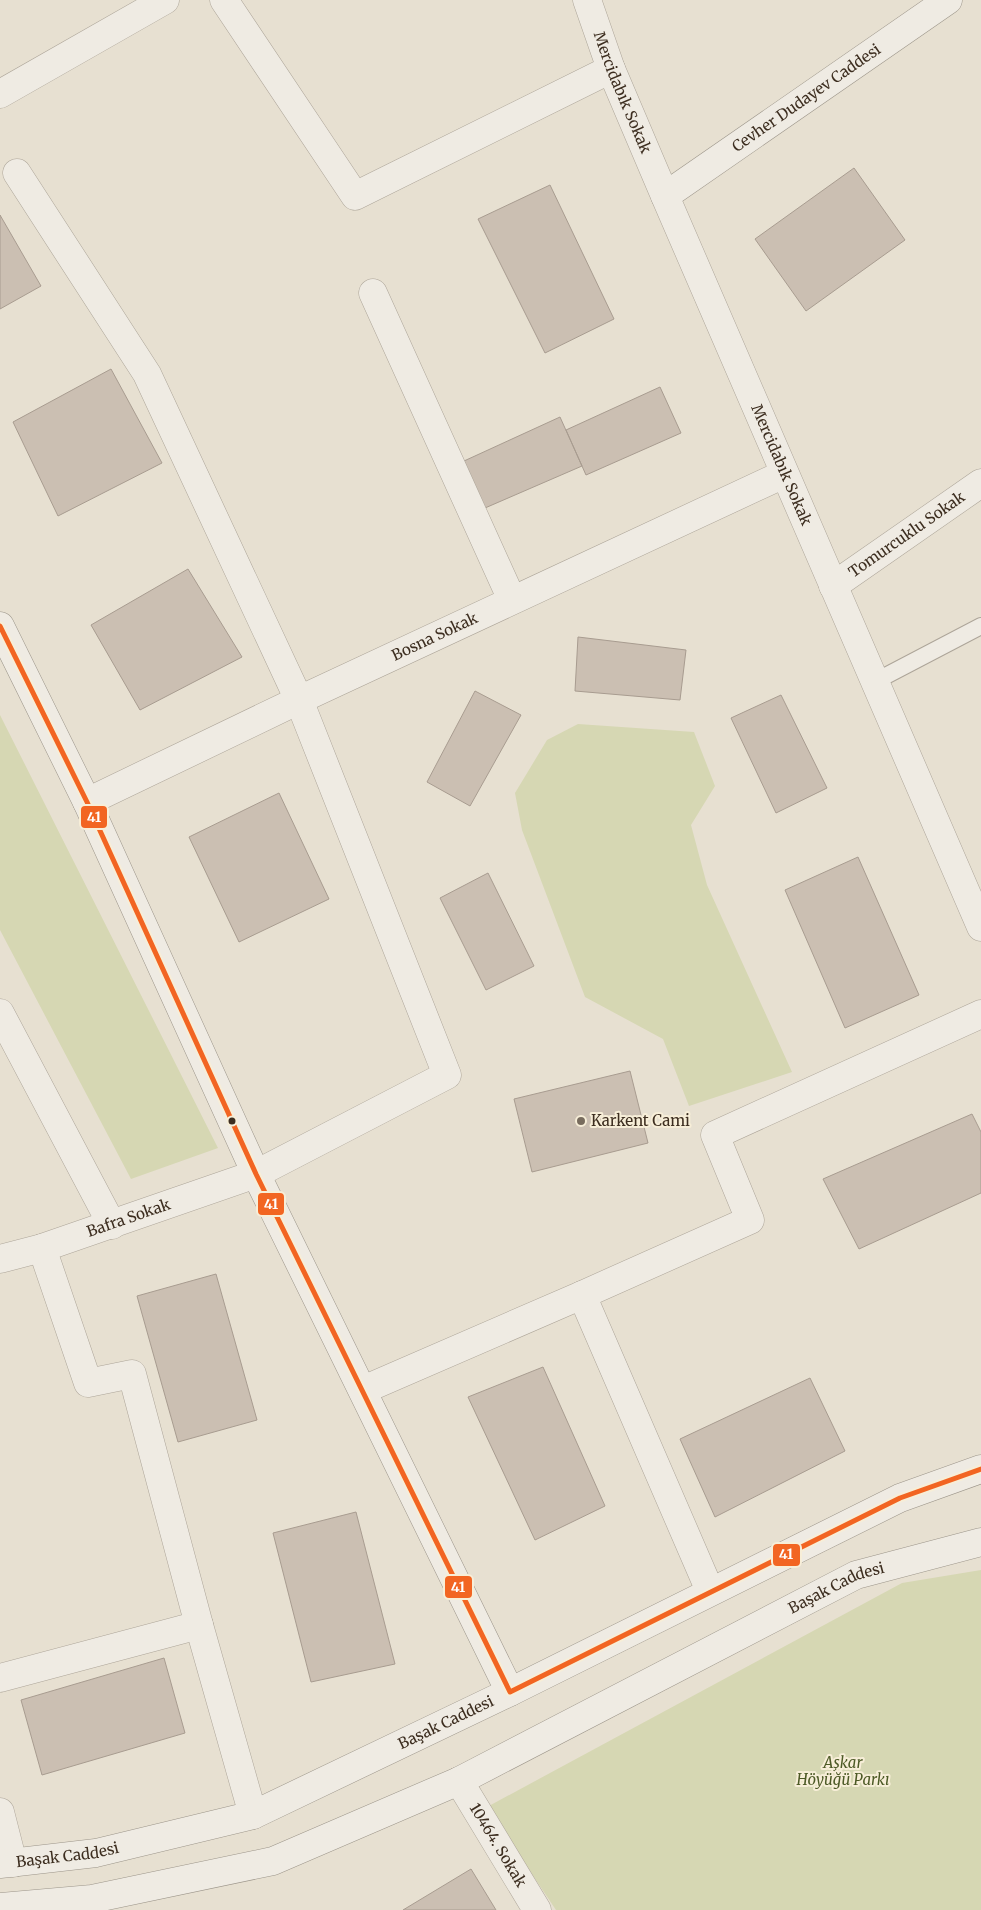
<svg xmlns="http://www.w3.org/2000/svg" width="981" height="1910" font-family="Merriweather,serif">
	<rect width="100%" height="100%" fill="#e7e0d1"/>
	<!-- green -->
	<path fill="#d6d7b3" d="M0 715 218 1148 131 1179 0 930Z
		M578 724 694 732 715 786 691 825 707 885 792 1072 689 1106 663 1039 585 997 522 830 515 793 547 740Z
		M981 1570V1910H556L487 1807 902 1583Z"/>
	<!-- building -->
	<path fill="#cbbfb2" stroke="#a89c90" d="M854 168 905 240 806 311 755 239Z
		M550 185 614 319 545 353 478 219Z
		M0 215 41 286 0 309Z
		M111 369 162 463 58 516 13 422Z
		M660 387 681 433 586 475 566 430Z
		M560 417 582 466 485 508 464 461Z
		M188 569 242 657 140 710 91 625Z
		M578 637 686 650 680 700 575 691Z
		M475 691 521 715 470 806 427 782Z
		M781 695 827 788 776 813 731 718Z
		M279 793 329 899 239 942 189 837Z
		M858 857 919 995 845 1028 785 890Z
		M488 873 534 966 486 990 440 898Z
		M630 1071 648 1143 532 1172 514 1099Z
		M972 1114 981 1132V1193L859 1249 823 1179Z
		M216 1274 257 1420 178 1442 137 1296Z
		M543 1367 605 1506 535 1540 468 1397Z
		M810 1378 845 1451 715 1517 680 1439Z
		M356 1512 395 1664 311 1682 273 1533Z
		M164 1658 185 1733 42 1775 21 1700Z
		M471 1869 496 1910H403Z"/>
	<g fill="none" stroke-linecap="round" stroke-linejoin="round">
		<defs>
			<path id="lane" d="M874 682 981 626"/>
			<g id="street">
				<path d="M224 0 355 196 611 69"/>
				<path id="s1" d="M587 0 611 69 665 196 981 927"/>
				<path d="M0 94 165 0"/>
				<path d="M373 293 512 600"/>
				<path id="s2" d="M833 586 981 483"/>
				<path id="s3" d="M87 802 299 700 784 474"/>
				<path d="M0 1013 112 1225"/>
				<path d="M42 1248 88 1383 132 1374 199 1625 253 1815"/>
				<path id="s4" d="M0 1259 42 1248 256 1174 447 1075 299 700 147 374 17 173"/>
				<path d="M582 1295 710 1591"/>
				<path d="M363 1390 582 1295 750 1220 715 1135 981 1014"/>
				<path d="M0 1678 199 1625"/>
				<path id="s5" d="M459 1781 537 1910"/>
				<path d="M0 1812 13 1863"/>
			</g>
			<g id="secondary">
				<path id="s6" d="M665 196 948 0"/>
				<path d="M0 626 87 802 256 1174 510 1692"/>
				<path id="s7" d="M0 1864 96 1853 253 1815 510 1692 900 1498 981 1469"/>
				<path id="s8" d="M0 1907 92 1899 273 1861 459 1781 856 1575 981 1542"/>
			</g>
		</defs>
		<!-- lane casing -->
		<use href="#lane" stroke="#ada599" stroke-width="18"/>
		<!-- street casing -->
		<use href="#street" stroke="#ada599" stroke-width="29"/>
		<!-- secondary casing -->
		<use href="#secondary" stroke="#9c958a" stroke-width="29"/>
		<!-- lane -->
		<use href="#lane" stroke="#efebe3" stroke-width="16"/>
		<!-- street -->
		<use href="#street" stroke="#efebe3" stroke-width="28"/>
		<!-- secondary -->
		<use href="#secondary" stroke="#efebe3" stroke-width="28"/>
		<defs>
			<path id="bus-1" d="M0 626 87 802 256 1174 510 1692 900 1498 981 1469"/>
		</defs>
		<!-- bus-1 casing -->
		<use href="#bus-1" stroke="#f7eed8" stroke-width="9"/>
		<!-- bus-1 -->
		<use href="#bus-1" stroke="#f26522" stroke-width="5"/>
	</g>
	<!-- markers -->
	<circle fill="#3d2e20" stroke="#f7eed8" stroke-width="2" cx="232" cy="1121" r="4.5"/>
	<circle fill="#786c5e" stroke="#f7eed8" stroke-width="2" cx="581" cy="1121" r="5"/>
	<g text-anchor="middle" stroke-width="4" stroke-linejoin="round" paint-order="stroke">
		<!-- street labels -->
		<g font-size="15" fill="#3d2e20" stroke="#f7eed8">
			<text dy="5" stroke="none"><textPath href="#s1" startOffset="99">Mercidabık Sokak</textPath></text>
			<text dy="5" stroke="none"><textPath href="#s6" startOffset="172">Cevher Dudayev Caddesi</textPath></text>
			<text dy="5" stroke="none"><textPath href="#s1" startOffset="504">Mercidabık Sokak</textPath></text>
			<text dy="5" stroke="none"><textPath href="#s2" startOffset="90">Tomurcuklu Sokak</textPath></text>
			<text dy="5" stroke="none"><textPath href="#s3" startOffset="385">Bosna Sokak</textPath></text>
			<text dy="5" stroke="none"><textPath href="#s4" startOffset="135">Bafra Sokak</textPath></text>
			<text dy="5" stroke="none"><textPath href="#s8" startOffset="904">Başak Caddesi</textPath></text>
			<text dy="5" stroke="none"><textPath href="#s7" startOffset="472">Başak Caddesi</textPath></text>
			<text dy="5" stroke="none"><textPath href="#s5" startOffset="75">10464. Sokak</textPath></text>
			<text dy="5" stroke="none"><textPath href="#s7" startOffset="68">Başak Caddesi</textPath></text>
		</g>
		<!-- poi labels -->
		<g font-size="15" fill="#3d2e20" stroke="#f7eed8" text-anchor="start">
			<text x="591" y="1126">Karkent Cami</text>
		</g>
		<!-- park labels -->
		<g font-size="15" font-style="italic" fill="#4d5a26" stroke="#f7eed8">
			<text x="843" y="1768">Aşkar<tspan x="843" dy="17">Höyüğü Parkı</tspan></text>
		</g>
	</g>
	<g stroke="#f7eed8" stroke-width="2">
		<rect x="80" y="805" width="28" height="24" rx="5" fill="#f26522"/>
		<rect x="257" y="1192" width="28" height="24" rx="5" fill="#f26522"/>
		<rect x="772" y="1543" width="29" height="24" rx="5" fill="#f26522"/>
		<rect x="444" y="1575" width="29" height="24" rx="5" fill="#f26522"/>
	</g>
	<g font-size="14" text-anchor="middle" font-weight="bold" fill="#fff">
		<text x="94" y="822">41</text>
		<text x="271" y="1209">41</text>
		<text x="786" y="1559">41</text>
		<text x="458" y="1592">41</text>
	</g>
</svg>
